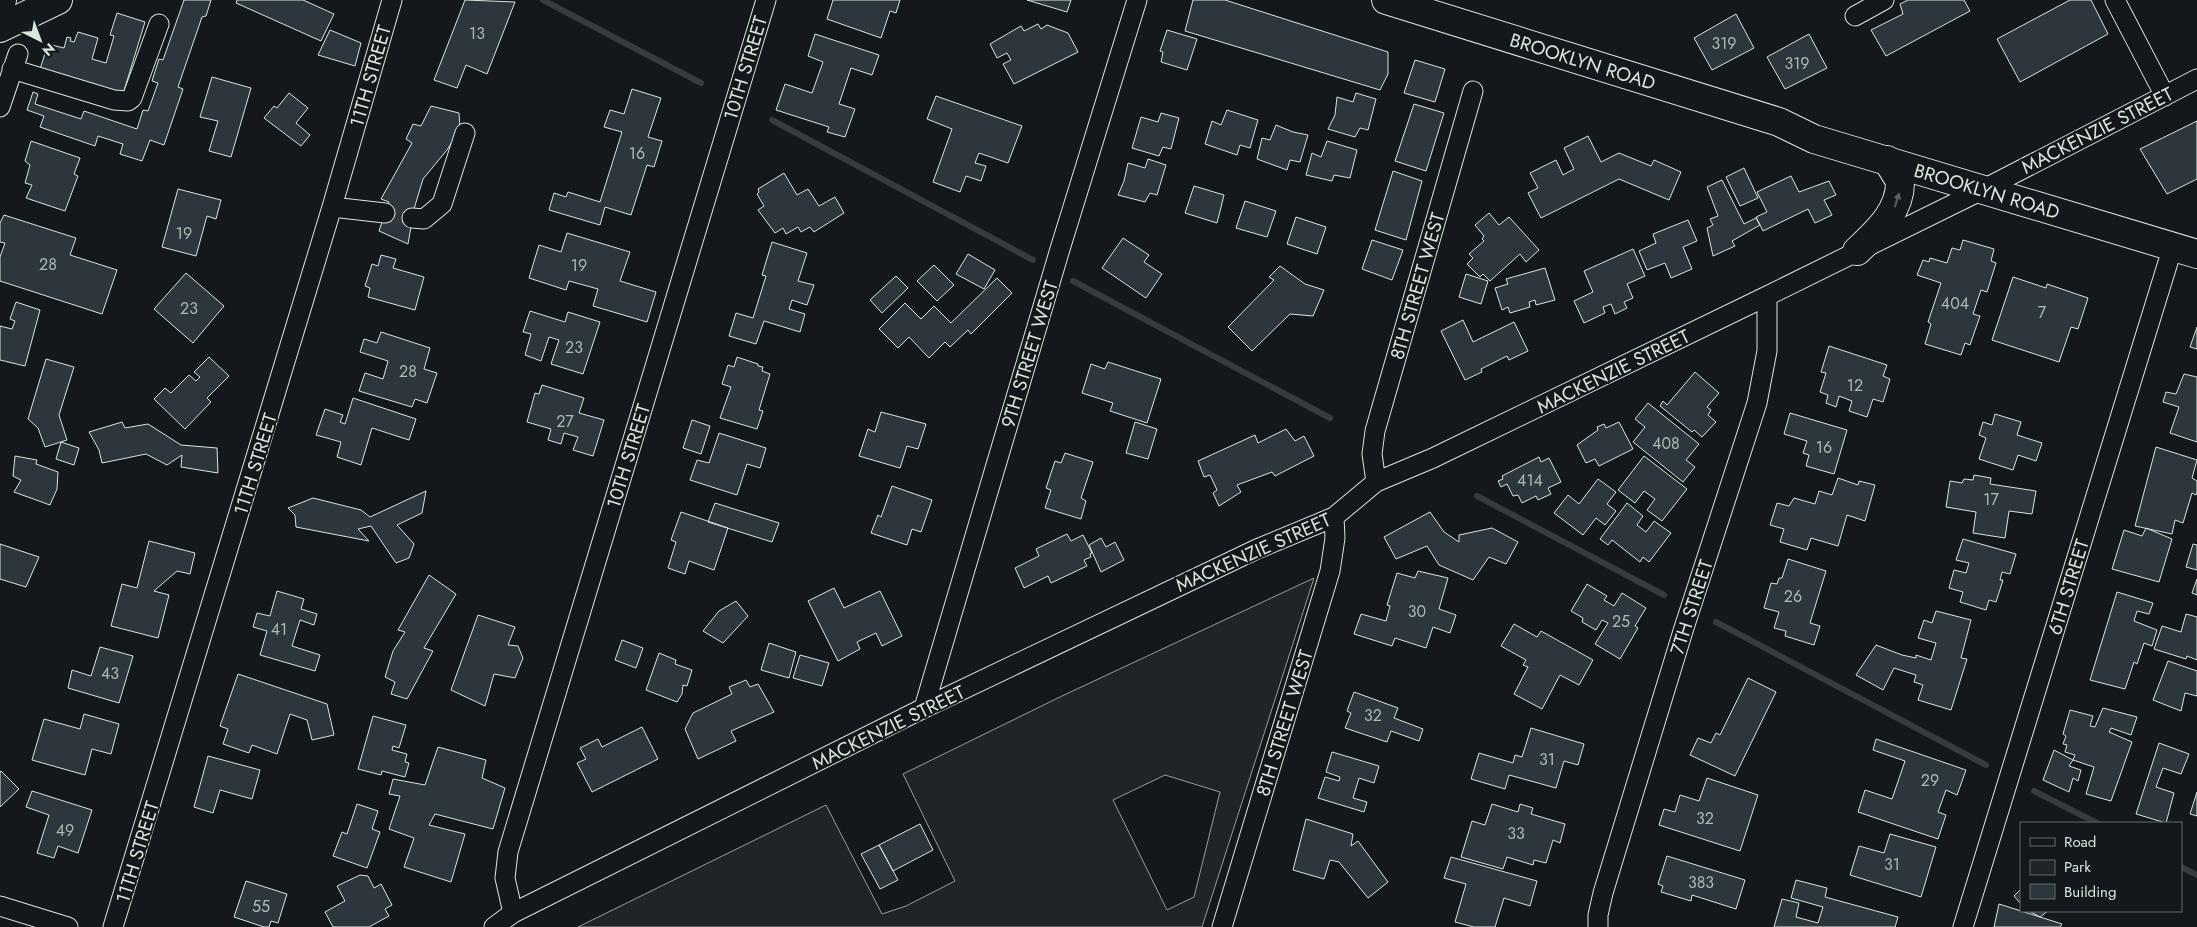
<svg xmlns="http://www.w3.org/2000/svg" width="2197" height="927" font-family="Jost,sans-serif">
	<rect width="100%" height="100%" fill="#14181c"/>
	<!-- green -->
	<path fill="#202428" stroke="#939e99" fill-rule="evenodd" d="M1314 578 1202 927H578L826 805 882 914 906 906 955 881 903 774 1062 696ZM1165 775 1220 792 1194 897 1167 910 1113 800Z"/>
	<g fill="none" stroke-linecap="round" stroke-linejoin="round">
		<!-- stream -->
		<path stroke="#363b3e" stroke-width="6" d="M543 0 701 83
			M772 120 1033 260
			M1073 281 1330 418
			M1477 496 1664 595
			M1716 622 1986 765
			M2034 791 2097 823
			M2181 867 2197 875"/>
	</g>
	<!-- building -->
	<path fill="#2c363c" stroke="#d8e6dc" d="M184 0H211L206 16 202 17 178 87 183 89 164 145 150 140 142 161 120 154 123 144 98 136 95 146 40 127 44 116 27 110 33 92 38 94 35 104 81 119 84 111 137 129 143 110 148 111 158 83 152 81 159 59 163 60Z
		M237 0H303L334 14 321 41 236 3Z
		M465 0 515 2 487 74 466 65 457 88 434 80Z
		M833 0H900L896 13 890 11 881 38 827 19Z
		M1027 0H1071L1067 12Z
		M1193 0H1225L1388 52V74L1380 90 1185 31Z
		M1908 0H1964L1970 11 1886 56 1871 30 1903 14 1900 4Z
		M2070 0H2091L2108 34 2020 82 1997 39Z
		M117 13 145 22 123 94 40 69 48 44 64 48 67 37 71 38 70 41 74 42 78 32 98 38 92 59 106 63 114 36 110 35Z
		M1736 14 1754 48 1712 70 1694 38Z
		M1038 24 1041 29 1047 25 1068 33 1078 52 1014 84 1003 64 1011 60 1007 53 997 58 990 44 1021 26 1024 31Z
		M330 30 361 43 355 66 318 55Z
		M1167 30 1197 39 1187 70 1161 62 1163 52 1160 51Z
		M815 34 879 55 872 75 851 68 839 104 855 109 845 137 827 132 829 127 776 110 785 84 812 93 823 62 808 56Z
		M1809 34 1827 68 1785 89 1767 57Z
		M1415 60 1445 69 1435 102 1404 93Z
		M212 77 251 88 231 157 209 151 218 121 200 117Z
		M632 89 661 98 648 137 662 141 654 167 647 165 631 215 605 207 600 225 549 210 554 193 566 197 568 192 600 202 622 132 604 127 610 110 624 114Z
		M289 93 308 108 296 123 310 135 301 146 264 118 274 106 277 108Z
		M1356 93 1376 99 1368 130 1360 128 1355 137 1328 129 1335 115 1337 97 1353 102Z
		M936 96 1022 126 1008 163 979 153 975 163 986 166 981 181 966 176 960 192 933 182 952 129 927 119Z
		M1414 104 1444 113 1426 171 1395 161Z
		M431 106 459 113 460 129 447 150 423 179 414 209 408 244 379 231 389 202 381 199 412 143 406 139 413 124 421 126Z
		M1227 110 1258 120 1250 148 1240 145 1237 155 1205 144 1212 121 1221 125Z
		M1161 113 1179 118 1171 149 1163 147 1159 156 1132 148 1141 117 1158 122Z
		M2197 121V179L2167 194 2140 149Z
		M1276 125 1293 132 1308 135 1300 162 1290 160 1287 170 1257 159 1262 138 1270 140Z
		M1588 136 1601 162 1619 153 1651 166 1654 160 1681 172 1669 200 1619 179 1541 218 1528 193 1538 188 1530 173 1556 160 1563 175 1574 169 1564 148Z
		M31 141 80 158 74 174 78 176 65 211 26 198 32 185 25 183 30 165 25 161Z
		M1327 141 1357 150 1350 178 1334 175 1332 181 1306 175 1312 153 1321 157Z
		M1148 159 1166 165 1157 195 1150 193 1145 202 1118 195 1124 181 1128 163 1145 168Z
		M1744 168 1758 198 1740 206 1726 177Z
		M1393 171 1422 181 1406 240 1375 230Z
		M784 173 797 195 808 189 819 206 835 197 844 213 814 232 810 227 801 232 798 227 786 234 783 228 775 233 758 210 764 206 757 194 759 192 758 189Z
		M1791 176 1799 192 1829 181 1836 195 1824 200 1832 215 1815 223 1808 209 1763 231 1756 217 1767 212 1757 192Z
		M1722 180 1744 224 1756 218 1760 225 1732 241 1735 246 1713 256 1707 228 1713 225 1710 219 1718 216 1707 187Z
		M1194 186 1224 195 1217 223 1185 213Z
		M178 189 221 200 216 219 207 216 196 256 162 247Z
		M1245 201 1276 211 1267 237 1236 228Z
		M1489 213 1499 225 1509 217 1539 250 1526 262 1520 254 1490 281 1483 274 1480 277 1467 264 1473 258 1469 254 1484 241 1482 239 1484 236 1475 225Z
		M4 215 76 238 70 255 117 270 102 314 0 281V257L5 243 0 242V223Z
		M1296 217 1326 227 1317 254 1287 244Z
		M1688 220 1697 241 1683 247 1692 269 1671 278 1665 263 1647 270 1639 251 1656 243 1653 234Z
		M567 233 630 252 620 281 656 292 647 322 593 306 598 289 569 281 566 290 529 278 539 245 561 252Z
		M1123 238 1149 255 1144 262 1162 274 1146 298 1102 268Z
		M1372 240 1403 250 1392 280 1362 269Z
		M1963 240 1994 249 1991 261 1996 263 1987 292 1981 290 1973 314 1980 316 1970 345 1965 343 1961 355 1925 344 1931 324 1928 322 1941 283 1917 275 1923 260 1929 262 1930 258 1947 263 1952 248 1960 250Z
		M772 242 807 253 798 281 814 285 807 305 792 300 789 309 805 314 800 332 764 321 756 344 729 336 736 313 753 318 766 276 762 275Z
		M1633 249 1645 276 1627 284 1633 298 1624 302 1627 308 1615 314 1611 304 1603 307 1605 313 1584 323 1574 301 1593 292 1584 271Z
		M968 254 995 270 984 289 956 274Z
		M381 255 396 259 393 268 424 277 415 310 368 297 370 288 365 286 372 264 378 266Z
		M934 265 954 285 937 301 917 281Z
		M1280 266 1305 284 1324 290 1313 316 1290 314 1252 351 1228 327 1274 280 1269 277Z
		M1545 268 1555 300 1536 305 1535 300 1529 302 1530 307 1510 313 1508 307 1502 310 1495 288 1508 284 1506 279Z
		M186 273 224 306 193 343 154 309Z
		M1466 274 1488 281 1481 304 1459 297Z
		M896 276 908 288 882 313 870 300Z
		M2013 277 2046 288 2047 284 2088 298 2078 329 2071 327 2059 362 1992 340Z
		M997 278 1012 293 971 334 968 330 950 347 945 342 929 358 909 337 898 348 879 329 905 303 921 319 934 306 951 323Z
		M16 302 40 310 25 366 0 360V326L12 329 15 321 10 319Z
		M530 311 565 322 568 312 600 322 583 374 551 364 559 340 549 337 541 361 525 355 531 334 523 332Z
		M1463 320 1473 342 1514 322 1528 351 1509 360 1507 356 1481 369 1482 372 1465 380 1441 331Z
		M2197 327V349L2190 347Z
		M381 332 430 348 424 369 437 373 427 403 415 399 412 407 359 391 365 373 383 379 388 361 360 352 364 339 377 343Z
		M1829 346 1887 365 1883 376 1890 379 1883 402 1873 399 1867 417 1849 411 1852 401 1839 396 1836 407 1826 403 1828 395 1820 392 1826 373 1821 372Z
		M209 357 229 376 207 398 211 402 185 429 154 399 165 388 171 393 189 375 196 381 200 377 194 372Z
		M737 357 758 364V366L763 367 762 371 770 374 759 410 763 411 757 429 720 418 731 387 722 384 728 365 734 367Z
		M46 359 74 367 59 415 67 440 45 447 38 428 28 419Z
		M1108 362 1161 379 1147 423 1110 411 1113 403 1082 393 1091 364 1105 369Z
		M1695 372 1719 393 1707 407 1711 410 1708 415 1716 422 1702 437 1694 430 1692 432 1660 406 1663 401 1667 405Z
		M2184 374 2197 377V442L2170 433 2179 407 2163 402 2166 392 2176 394Z
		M542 385 584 398 579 413 604 420 593 456 573 450 578 437 564 433 561 444 548 440 551 429 527 422 535 393 539 394Z
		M353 398 416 419 409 440 372 428 361 465 337 457 341 442 316 435 325 409 343 415 340 422 345 424Z
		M1648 403 1699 444 1686 460 1695 467 1683 482 1633 442 1645 427 1635 419Z
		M881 412 926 424 918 449 907 446 900 468 859 456 868 429 875 432Z
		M1790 413 1847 430 1834 474 1806 466 1809 455 1803 453 1807 441 1784 434Z
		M1995 414 2021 422 2017 435 2042 443 2036 461 2018 455 2013 470 1979 459 1986 438 1979 435 1983 422 1992 425Z
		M692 420 710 426 701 454 683 448Z
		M122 422 125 428 148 424 181 445 217 448 218 473 181 467 182 455 167 465 146 454 102 463 99 450 89 432Z
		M1135 422 1157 429 1148 459 1126 453Z
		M1619 422 1633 449 1599 466 1595 459 1586 463 1577 445 1598 430 1597 427 1604 424 1606 428Z
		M1286 429 1295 441 1304 436 1314 456 1275 476 1272 472 1237 485 1241 492 1219 506 1213 493 1217 490 1210 475 1204 477 1198 461 1255 435 1258 443Z
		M719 433 766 448 760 468 747 464 737 495 690 480 697 460 709 463Z
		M61 442 79 448 74 465 56 459Z
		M2156 447 2197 460 2192 478 2197 481V492L2196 495 2192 493 2183 523 2175 520 2172 534 2135 526Z
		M1065 453 1093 462 1081 498 1086 501 1081 519 1045 508 1051 490 1046 488 1055 461 1061 463Z
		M15 456 37 460 36 464 58 472 57 489 50 505 14 492 21 480 13 476Z
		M1644 456 1687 489 1662 521 1647 510 1655 499 1644 491 1635 503 1618 490Z
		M1539 457 1541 462 1549 458 1561 482 1548 488 1551 494 1538 500 1536 496 1522 503 1518 495 1513 496 1507 484 1501 487 1498 481 1503 479 1502 476Z
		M1974 475 1991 478 1990 484 2036 491 2032 514 2009 511 2005 538 1973 533 1976 512 1946 507 1950 481 1962 483 1964 479 1973 480Z
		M1838 478 1858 485 1859 481 1875 485 1865 521 1847 515 1838 546 1811 538 1807 550 1780 542 1784 529 1770 525 1777 503 1789 506 1794 498 1815 504 1819 491 1832 495Z
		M1598 479 1616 492 1607 504 1616 511 1605 525 1596 518 1583 535 1554 513 1568 495 1579 504Z
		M892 486 932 500 921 532 912 529 907 545 871 533 878 515 881 517Z
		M426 491 422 513 397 525 414 544 409 558 396 563 371 526 358 529 369 541 296 527 295 515 288 508 313 498 361 510 370 517Z
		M715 503 779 523 772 542 708 522Z
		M1627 503 1643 516 1637 525 1646 532 1654 521 1671 533 1649 562 1643 557 1640 562 1612 540 1608 545 1600 539Z
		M681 512 728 528 714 570 689 561 685 574 668 568 676 542 671 540Z
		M1430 512 1444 532 1459 542V535L1492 528 1518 542 1506 564 1489 557 1473 580 1439 565 1427 546 1396 559 1384 537Z
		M2146 528 2172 539 2159 582 2112 569 2124 530 2142 536Z
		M1067 534 1071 541 1083 535 1092 553 1090 554 1091 557 1084 560 1087 566 1051 583 1048 576 1024 588 1015 568 1039 556 1036 549Z
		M1101 538 1106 547 1115 542 1124 560 1101 572 1089 545Z
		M1963 539 2016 554 2010 574 2002 572 2000 580H2003L1996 602 1989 600 1986 610 1960 602 1963 592 1949 588 1954 570 1966 573 1969 563 1956 560Z
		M149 541 195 553 190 574 177 571 154 591 169 595 158 638 111 626 122 584 137 588Z
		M0 544 39 557 26 587 0 579Z
		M2193 544 2197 545V570L2186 567Z
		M1788 559 1826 571 1810 623 1820 626 1814 645 1785 636 1786 631 1774 628 1779 612 1764 608 1771 583 1777 584 1779 578H1782Z
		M1418 571 1448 578 1439 609 1456 615 1450 633 1433 627 1426 648 1395 638 1392 646 1354 634 1361 614 1386 621 1390 606 1387 605 1397 573 1415 578Z
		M429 575 456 594 424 648 433 651 407 699 391 694 395 682 385 677 393 651 405 632 398 630Z
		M2197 579V595L2192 593Z
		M1587 584 1607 596 1604 600 1614 606 1622 593 1646 608 1635 626 1638 628 1620 659 1595 644 1608 623 1602 620 1596 630 1582 622 1583 618 1571 611Z
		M834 588 844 608 880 591 902 636 882 646 876 633 857 642 860 649 838 661 808 601Z
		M277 591 304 599 301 609 317 614 314 625 300 620 292 646 320 655 315 671 260 655 267 631 253 627 257 613 270 616Z
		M2117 592 2153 603 2149 614 2137 611 2134 621 2157 630 2152 646 2144 643 2137 664 2134 662 2125 689 2090 680Z
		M736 601 748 616 723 643 703 631 719 611Z
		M1936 611 1971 620 1961 658 1967 659 1951 710 1918 700 1923 685 1914 682 1916 675 1894 668 1883 690 1856 675 1876 645 1902 655 1916 658V655L1931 660 1936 643 1918 638 1924 620 1932 623Z
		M2186 614 2197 617V660L2187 656 2186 659 2154 649 2162 626 2181 632Z
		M478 615 515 627 508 645 518 646 523 658 515 678 494 674 485 706 451 690Z
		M1514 624 1537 637 1541 631 1593 660 1579 685 1560 675 1542 709 1514 694 1528 667 1523 665 1526 660 1501 646Z
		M622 640 643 648 636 668 615 660Z
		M769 643 796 652 789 678 761 670Z
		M100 647 133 656 119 703 68 688 72 670 91 676Z
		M659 653 676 660 675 664 692 670 687 686 683 685 682 694 677 702 646 690Z
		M800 655 829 663 822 686 793 678Z
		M2168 661 2197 671V696L2185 693 2181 711 2153 700Z
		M238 674 327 704 334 735 312 740 307 720 290 714 277 754 252 745 249 753 223 744 228 729 220 726Z
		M1748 678 1776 692 1735 776 1690 755 1698 738 1711 743 1716 733 1720 735Z
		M746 680 750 687 758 684 774 712 731 731 736 741 698 759 685 729 693 713 732 694 729 687Z
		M1354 692 1398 708 1394 718 1423 729 1419 741 1391 731 1387 742 1345 728 1351 713 1347 711Z
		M2103 708 2137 717 2131 735 2111 728 2109 732 2132 742 2111 801 2086 794 2094 767 2073 760 2075 755 2065 752 2067 745 2063 744 2066 736 2063 734 2070 710 2093 716 2090 726 2095 727Z
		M84 714 119 724 111 754 92 749 85 775 32 760 44 719 80 729Z
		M373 716 406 725 399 748 393 746 392 750 407 754 405 762 409 763 405 777 382 771 381 775 358 769Z
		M642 727 658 759 592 792 577 763 586 759 580 748 598 739 602 747Z
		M1531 728 1584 744 1578 765 1564 761 1556 788 1509 775 1505 789 1471 779 1479 753 1513 763 1515 755 1522 757Z
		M1876 739 1966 770 1957 795 1946 790 1938 812 1946 815 1938 839 1858 812 1865 790 1892 799 1905 761 1873 750Z
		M2159 743 2189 754 2181 774 2163 768 2156 787 2174 793 2166 823 2136 814Z
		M438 747 486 760 482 778 505 788 493 829 435 814 429 825 465 834 451 882 404 867 414 838 389 829 400 796 389 794 393 779 425 785Z
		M2054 750 2073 760 2069 766 2081 770 2078 781 2073 778 2069 792 2043 780Z
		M1332 752 1379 766 1374 783 1359 778 1353 798 1367 802 1364 812 1318 798 1325 777 1339 781 1340 777 1326 772Z
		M208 756 260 770 252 799 220 790 213 813 194 807Z
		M1 771 19 789 0 807V772Z
		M1707 778 1758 795 1740 851 1659 825 1664 809 1675 812 1680 795 1699 801Z
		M32 791 92 810 78 853 58 846 54 858 37 853 49 815 26 807Z
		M2197 792V816L2190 814Z
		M357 804 378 811 372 829 380 832 367 868 333 856 342 832 347 834Z
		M1492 804 1518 812 1520 804 1533 808 1531 814 1565 824 1560 843 1553 840 1546 863 1534 860 1533 865 1507 857 1503 869 1461 857 1472 821 1485 825Z
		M1306 819 1353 834 1351 846 1358 841 1388 882 1368 898 1339 862 1330 860 1324 879 1293 870Z
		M920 824 933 850 893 871 879 845Z
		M1890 834 1936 847 1921 897 1850 875 1859 846 1884 853Z
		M879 845 898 880 880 889 861 854Z
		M1667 856 1745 880 1736 909 1692 895 1691 901 1661 892 1663 886 1658 884Z
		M1451 857 1537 881 1530 906 1504 898 1495 927H1474L1455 922 1466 884 1444 878Z
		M360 875 368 876 374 888 381 884 392 905 385 909 389 916 369 927H333L325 912 345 901 337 886Z
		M1796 880 1827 888 1825 897 1898 917 1895 927H1774L1782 899 1799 903 1796 917 1818 923 1823 907 1791 898Z
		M246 881 287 894 278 923 271 921 269 927H264L234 917Z
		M2021 889V904L2014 896Z
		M1999 904 2040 917 2062 924 2060 927H1994Z
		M2029 911H2048L2040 917Z"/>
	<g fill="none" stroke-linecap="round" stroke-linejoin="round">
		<!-- minor-tunnel -->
		<path stroke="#313739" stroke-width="19" stroke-dasharray="19 9" stroke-linecap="butt" d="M385 213 412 218"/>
		<defs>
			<path id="minor" d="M2115 0 2165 96
				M1855 16 1884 0
				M12 69 114 100 128 101 132 98 159 24
				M0 107 18 54
				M332 207 385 213
				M412 218 424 219 442 204 465 133
				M1376 482 1372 454 1375 431 1473 91
				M924 708 1060 249 1137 0
				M0 906 68 927
				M513 913 505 878 508 852 766 0
				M113 927 332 207 392 0
				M494 927 513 913 924 708 1257 549 1334 517 1376 482 1433 458 1767 296 1984 189 2197 79
				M1222 927 1330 571 1335 538 1334 517
				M1598 927V915L1603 893 1683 631 1757 403 1767 351V296
				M1963 927 2173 246"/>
			<g id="secondary">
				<path id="s1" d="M1386 0 1779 122 1814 139 2197 254"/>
				<path d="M0 1 2 0"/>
				<path d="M0 28 58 0"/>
				<path d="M1857 251C1877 232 1901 211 1900 181L1887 160"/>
			</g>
		</defs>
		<!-- minor casing -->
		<use href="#minor" stroke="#d8e6dc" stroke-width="21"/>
		<!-- secondary casing -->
		<use href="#secondary" stroke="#d8e6dc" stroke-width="30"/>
		<!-- minor -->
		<use href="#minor" stroke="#14181c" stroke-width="19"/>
		<!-- secondary -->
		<use href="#secondary" stroke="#14181c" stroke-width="28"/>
	</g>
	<!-- one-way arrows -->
	<defs><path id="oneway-solid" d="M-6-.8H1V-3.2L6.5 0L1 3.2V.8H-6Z" transform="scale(1.25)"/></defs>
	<use fill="#59605f" href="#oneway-solid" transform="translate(1897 200) rotate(-73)"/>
	<g text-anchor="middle" stroke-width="4" stroke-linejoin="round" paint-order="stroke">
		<!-- number labels -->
		<g font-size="16" fill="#adbab4">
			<text x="477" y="39">13</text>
			<text x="1724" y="49">319</text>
			<text x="1797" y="69">319</text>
			<text x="637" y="159">16</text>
			<text x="184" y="239">19</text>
			<text x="48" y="270">28</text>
			<text x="579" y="271">19</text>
			<text x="1955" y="309">404</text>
			<text x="189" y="314">23</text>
			<text x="2042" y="318">7</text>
			<text x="574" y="353">23</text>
			<text x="408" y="377">28</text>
			<text x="1855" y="391">12</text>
			<text x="565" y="427">27</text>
			<text x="1666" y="449">408</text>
			<text x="1824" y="453">16</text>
			<text x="1530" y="486">414</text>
			<text x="1991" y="505">17</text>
			<text x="1793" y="602">26</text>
			<text x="1417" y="617">30</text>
			<text x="1621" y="627">25</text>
			<text x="279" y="635">41</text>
			<text x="110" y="679">43</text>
			<text x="1373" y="721">32</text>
			<text x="1547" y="765">31</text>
			<text x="1930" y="786">29</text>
			<text x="1705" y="824">32</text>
			<text x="65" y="836">49</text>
			<text x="1516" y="839">33</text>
			<text x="1892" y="870">31</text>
			<text x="1701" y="888">383</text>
			<text x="261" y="912">55</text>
		</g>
		<!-- street labels -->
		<g font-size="19" fill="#d8e6dc" stroke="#14181c">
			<text dy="7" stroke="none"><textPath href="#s1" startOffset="206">BROOKLYN ROAD</textPath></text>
			<text transform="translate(745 68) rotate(-73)" y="7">10TH STREET</text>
			<text transform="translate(370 76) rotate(-74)" y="7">11TH STREET</text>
			<text transform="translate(2097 130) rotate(-27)" y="7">MACKENZIE STREET</text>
			<text dy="7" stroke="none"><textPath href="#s1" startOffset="631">BROOKLYN ROAD</textPath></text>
			<text transform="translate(1417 286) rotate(-74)" y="7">8TH STREET WEST</text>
			<text transform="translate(1029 354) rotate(-73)" y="7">9TH STREET WEST</text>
			<text transform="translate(1613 371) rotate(-26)" y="7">MACKENZIE STREET</text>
			<text transform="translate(628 456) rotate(-73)" y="7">10TH STREET</text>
			<text transform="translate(255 464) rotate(-73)" y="7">11TH STREET</text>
			<text transform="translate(1253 552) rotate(-24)" y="7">MACKENZIE STREET</text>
			<text transform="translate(2068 587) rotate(-73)" y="7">6TH STREET</text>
			<text transform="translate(1691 607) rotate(-72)" y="7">7TH STREET</text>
			<text transform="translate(1284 723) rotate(-73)" y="7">8TH STREET WEST</text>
			<text transform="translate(888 727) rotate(-26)" y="7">MACKENZIE STREET</text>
			<text transform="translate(137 852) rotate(-73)" y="7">11TH STREET</text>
		</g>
	</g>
	<!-- legend -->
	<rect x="2020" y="822" width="162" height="90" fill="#14181c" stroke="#626a69"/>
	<rect x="2030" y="838" width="25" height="8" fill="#14181c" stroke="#626a69"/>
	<text x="2064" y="847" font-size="15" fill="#d8e6dc">Road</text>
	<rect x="2030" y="860" width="25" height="15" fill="#202428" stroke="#626a69"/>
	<text x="2064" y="872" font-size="15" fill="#d8e6dc">Park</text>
	<rect x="2030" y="884" width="25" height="15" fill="#2c363c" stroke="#626a69"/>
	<text x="2064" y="897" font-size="15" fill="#d8e6dc">Building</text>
	<!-- north arrow -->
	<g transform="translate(40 40) rotate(138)" stroke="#14181c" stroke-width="4" paint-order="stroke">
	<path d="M0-4L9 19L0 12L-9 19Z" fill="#d8e6dc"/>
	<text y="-8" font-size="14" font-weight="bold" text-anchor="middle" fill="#d8e6dc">N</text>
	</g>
</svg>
